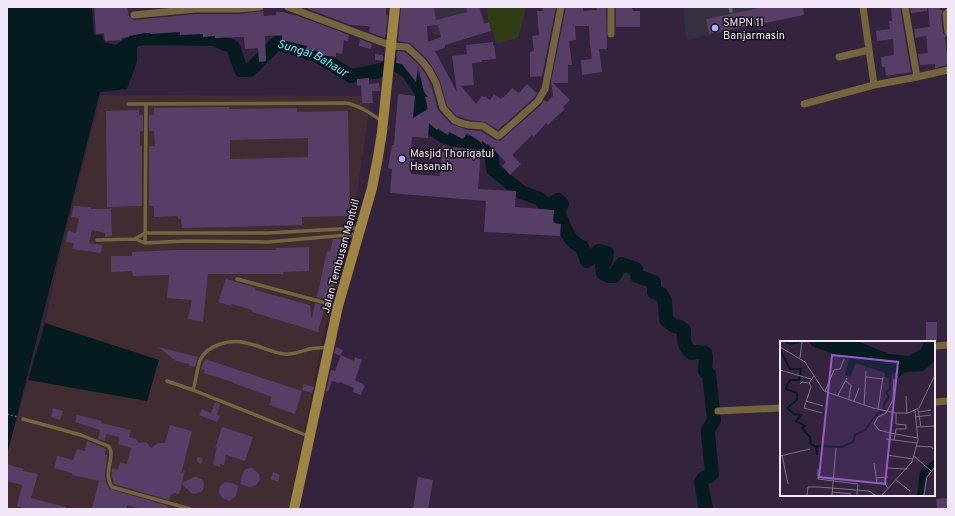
<svg xmlns="http://www.w3.org/2000/svg" width="955" height="516" font-family="Overpass,sans-serif">
	<rect width="100%" height="100%" fill="#33233d"/>
	<!-- industrial -->
	<path fill="#402c31" d="M101 95 371 96 353 221 323 337 289 509H7V451L45 323 57 266Z"/>
	<!-- education -->
	<path fill="#362f3f" d="M427 7H481L485 23 433 36Z
		M684 7H803L804 15 686 40Z"/>
	<!-- green -->
	<path fill="#303d14" d="M487 7H526L518 38 497 43 488 20Z"/>
	<!-- water -->
	<path fill="#051b20" d="M7 7H92L94 35H102L104 42 115 45 122 44 124 40 137 39V62L127 89 100 92 7 455Z
		M45 323 159 360 147 401 28 380Z"/>
	<g fill="none" stroke-linecap="round" stroke-linejoin="round">
		<!-- river -->
		<path stroke="#051b20" stroke-width="14" id="s1" d="M122 49 137 39 146 38 214 39 233 47 241 70H250L277 43 316 55 351 76 378 71 395 64 407 71 421 91 422 101 417 113 418 118 422 122 443 136 462 142 478 143 491 152 493 169 521 192 540 199 546 206 558 200 562 204 558 213C565 226 567 241 582 247L587 261 599 251 607 253 605 262 602 266 603 273 609 276H614L622 264 636 269 637 276 654 282V292L661 294 665 301 666 320 674 326 680 327 684 330C683 340 684 345 691 353L698 352 705 353C708 362 704 363 705 371L709 374 714 420 708 430V434L712 474 708 477 704 478 701 482 706 509"/>
	</g>
	<!-- building -->
	<path fill="#573e67" fill-rule="evenodd" d="M94 7H127L129 16 134 20 196 14H238L263 11 264 16 276 15V12H282L298 16 349 35 348 41 344 40 342 54 336 53V57L318 55 319 51 306 50 307 46 282 40V35L265 36 266 61 259 62 258 48 245 49 244 37 215 38V36L203 37V34L180 35V32L150 34V33H145L129 36V37L121 38 122 40 105 41 104 33 96 34Z
		M308 7H386V15L388 16 385 38 369 32 370 27 367 26 351 25 308 9Z
		M401 7H434L436 20 467 12 466 7H479L484 24 489 22 491 31 445 45V48L435 51 457 92 452 56 467 54 466 45 493 42V45H494L496 59 482 60V62L472 63 474 85 461 86 476 104 482 96 484 97 485 96 490 100 494 94 501 99 502 97 503 98 512 88 519 93 527 84 537 93 534 98 498 130 485 122 470 120 457 116 447 106 440 81 433 68 426 58 410 43 398 41ZM438 25 441 37 428 42 427 26Z
		M542 7H556L542 76 530 77V52L534 51 532 36 539 35 537 11H543Z
		M566 7H583V11L597 10 596 7H606L607 49H599L602 72 582 75 581 60 592 59 590 45 589 26H575L576 40 569 41 572 65H568V83H553L570 100 563 107 565 109 553 120 548 125 546 123 534 137 532 135 512 155 521 164 510 175 502 166 506 162 488 144 487 145 482 141V143L467 133 463 139 449 132 448 135 438 129 437 130 429 123 428 138 412 137 411 149 416 150 411 174 440 176 442 146 481 150 478 189 516 191 515 207 554 210 553 223 561 224 560 236 484 232 486 201 390 193 392 169 388 168 392 145H394L398 94 415 96 413 118 428 109 425 97H428L424 92 418 66 416 82 402 64 396 63 397 51 405 52 418 64 425 73 431 85 438 110 451 124 468 130 481 131 495 140 500 141 541 105 544 100 547 102 553 96 551 82Z
		M616 7H632L633 11H640V27H616Z
		M764 7H803L804 15 709 34 706 19Z
		M891 7H900L911 72 886 76 885 67H882L881 57 894 55 893 39 877 41 876 31 890 29 889 21H892Z
		M910 7H927V11L911 13Z
		M928 7H939L940 10H943L941 15 943 33 947 37H945L948 65 935 68V64L920 65 918 54 928 53 926 36 915 38 914 29 930 27Z
		M360 39 372 44 371 49 359 46Z
		M375 54 383 55V61L375 60Z
		M369 78V84L379 83 380 91H372L373 103H362L361 85 357 86V79Z
		M229 107V109L297 108V112L348 111 350 216 302 217V225L182 228 181 219H178V216L154 217V206H149V146H155L154 131H149V115H154V108ZM308 138V157L230 159V140Z
		M139 110V115H143V131L140 132V146H142V206L107 207 106 111Z
		M74 206 91 207V209H111L112 236 105 237V233L92 230 89 243 102 245 101 253 72 249 74 243 66 242 68 231 76 233 79 218 71 217Z
		M333 239H342L338 254 341 255 330 300H327L317 297 327 251 330 252Z
		M309 247V271L283 272V274H208L203 322 188 319 192 300 167 298 169 275 133 276 132 271 111 272V256H132V252L175 250H276V248Z
		M226 279 256 288 255 290 310 305 311 317 312 318 315 303 325 306 318 332 252 312V310L232 304 231 306 218 302Z
		M926 322H937V341L926 342Z
		M158 347 198 357 195 367 189 366V364L176 361Z
		M336 347 343 350 340 356 334 353Z
		M341 355 354 361 355 357 362 360 355 380 365 385 361 395 353 392 354 388 340 382 339 383 332 381 328 392 326 391 331 370 335 371Z
		M205 359 302 391 295 414 269 405 272 397 233 383V382L204 373 205 370 201 369Z
		M304 384 314 387 312 393 302 390Z
		M215 402 220 404 217 415 220 416 217 422 199 415 202 409 211 413Z
		M53 408 63 411 60 420 51 417Z
		M77 415 102 421 101 423 131 430 129 437 136 439 139 443 146 442 151 448 158 443H165L170 425 192 431 181 474 185 470 182 483 194 477H197L203 480 204 484 203 490 201 492 194 494 191 493 182 484 179 494 173 493V495L171 494 169 500 114 484 112 476V468L118 470 120 462 127 464 131 448 118 444 119 437 106 434 105 441 98 439 100 430 75 422Z
		M222 427 253 437 245 461 226 455 224 465 220 464V467L213 465 217 446 215 449Z
		M87 441 106 449 105 455H107V458L105 476 106 483 110 489 168 506 167 509H141L127 505 126 509H92L99 481 72 475V473L54 468 57 456 73 460 77 449 85 451Z
		M198 457 202 458 203 461 200 464 196 460Z
		M7 464 24 469 23 471 38 474 31 498 66 507V509H28L17 506 22 485 7 481Z
		M252 468 257 472 259 474 260 480 257 484 255 486 249 487 240 484 243 472 246 469Z
		M273 472 280 475 278 482 271 479Z
		M418 477 433 480 428 509H413Z
		M225 482 232 483 238 486 236 496 229 501 222 498 219 492 220 486Z
		M948 498V509H937L936 499Z"/>
	<g fill="none" stroke-linecap="round" stroke-linejoin="round">
		<!-- path -->
		<path stroke="#71627a" stroke-width="1.5" stroke-dasharray="2 2" stroke-linecap="butt" d="M7 414 17 417"/>
		<!-- lane -->
		<path stroke="#74653d" stroke-width="3.5" d="M730 7 731 11
			M128 104 345 103C359 105 370 113 382 121
			M135 239 145 233H268L358 228
			M97 240 135 239 145 243 185 241 268 242 358 234
			M145 243 146 104
			M237 279 337 306
			M167 381 193 390 308 436
			M193 390C196 381 197 369 200 360 208 344 231 339 246 343 259 345 272 353 285 354 293 355 300 352 309 349 314 348 321 348 327 347
			M23 419 81 435 108 446C117 454 102 473 112 487L190 509"/>
		<!-- street -->
		<path stroke="#74653d" stroke-width="7" d="M288 7 392 46 407 47 422 61 429 70 436 83 443 108 454 120 461 123 469 125 483 126 498 136 500 135 538 101 545 89 561 7
			M863 7 874 85
			M905 7 917 77
			M948 12 946 14 948 32
			M134 15 196 9H238L260 7
			M611 34V7
			M839 57 869 50
			M804 104 874 85 917 77 948 70
			M934 346 948 345
			M934 402 948 401
			M718 411 781 408"/>
		<!-- secondary -->
		<path stroke="#9e8542" stroke-width="10" d="M294 509 338 306 372 188 378 157 382 132 395 7"/>
	</g>
	<!-- markers -->
	<g fill="#adaffb" stroke="#17101b" stroke-width="1.5">
		<circle cx="715" cy="28" r="4"/>
		<circle cx="402" cy="159" r="4"/>
	</g>
	<g text-anchor="middle" stroke-width="3" stroke-linejoin="round" paint-order="stroke">
		<!-- poi labels -->
		<g font-size="11" fill="#f1e7f8" stroke="#17101b" text-anchor="start">
			<text x="723" y="26">SMPN 11<tspan x="723" dy="13">Banjarmasin</tspan></text>
			<text x="410" y="157">Masjid Thoriqatul<tspan x="410" dy="13">Hasanah</tspan></text>
		</g>
		<!-- street labels -->
		<g font-size="11" fill="#f1e7f8" stroke="#17101b">
			<text transform="translate(340 256) rotate(-75)" y="4">Jalan Tembusan Mantuil</text>
		</g>
		<!-- water labels -->
		<g font-size="12" font-style="italic" fill="#78e2fb" stroke="#17101b">
			<text dy="4" stroke="none"><textPath href="#s1" startOffset="226">Sungai Bahaur</textPath></text>
		</g>
	</g>
	<!-- overview -->
	<g transform="translate(780 341)">
		<rect width="155" height="155" fill="#33233d"/>
		<path d="M29 1H80L109 13 129 15 141 8 144 1H155V20L143 30 125 31 118 37 117 32H113L111 38 105 36V32L76 22 70 36 65 34 69 19 32 5ZM155 118V125L145 137 143 154H137L140 130Z" fill="#051b20"/>
		<path fill="none" stroke="#051b20" stroke-width="2" d="M6 1 10 3 19 1M0 9 10 28H21L19 39H11L7 43 6 48 17 52V59L7 67 14 73 21 74 16 80 25 85 22 87 30 96 31 103 36 106 37 114M36 105 62 106 73 101 75 94 85 89 97 73 105 70 104 64 109 55 106 51 110 48V35"/>
		<path fill="none" stroke="#7f7188" stroke-width="1" d="M0 6 25 21 44 50 93 67 116 72H128L139 67 155 34M20 17 22 1M0 29 31 38M86 36 103 38M114 38 113 59 106 72 98 76 94 83 99 89 110 92 138 97M66 40 71 44 69 58M29 42 31 46 24 67 42 72M20 43 22 41 29 42 34 35M45 50 54 29 60 28 64 18M58 54 67 37M126 55 127 73M26 60 43 65M74 60 79 47M84 64 86 30M98 68 103 36M138 68 141 86M139 71 151 69M135 76 151 74M137 86 155 85M106 98 137 102M114 99 116 88H126V84L116 83V72M136 105 152 106 153 108M2 114 8 143M107 114 133 118M0 115 30 108M134 115 151 130M94 122 97 142H104L108 147M107 127 127 128M38 128V138L78 143 77 154M96 137 108 136M116 139 130 150M52 151 71 153M27 154 28 146H38L89 150 95 154M52 154 56 107M102 154 132 121 138 99 135 70M144 154 147 136 155 126"/>
		<path fill="#985bcd" fill-opacity="0.15" stroke="#985bcd" stroke-width="2" d="M52 14 118 21 105 143 39 136Z"/>
		<rect width="155" height="155" fill="none" stroke="#f1e7f8" stroke-width="2"/>
	</g>
	<!-- border -->
	<rect width="955" height="516" fill="none" stroke="#f1e7f8" stroke-width="16"/>
</svg>
